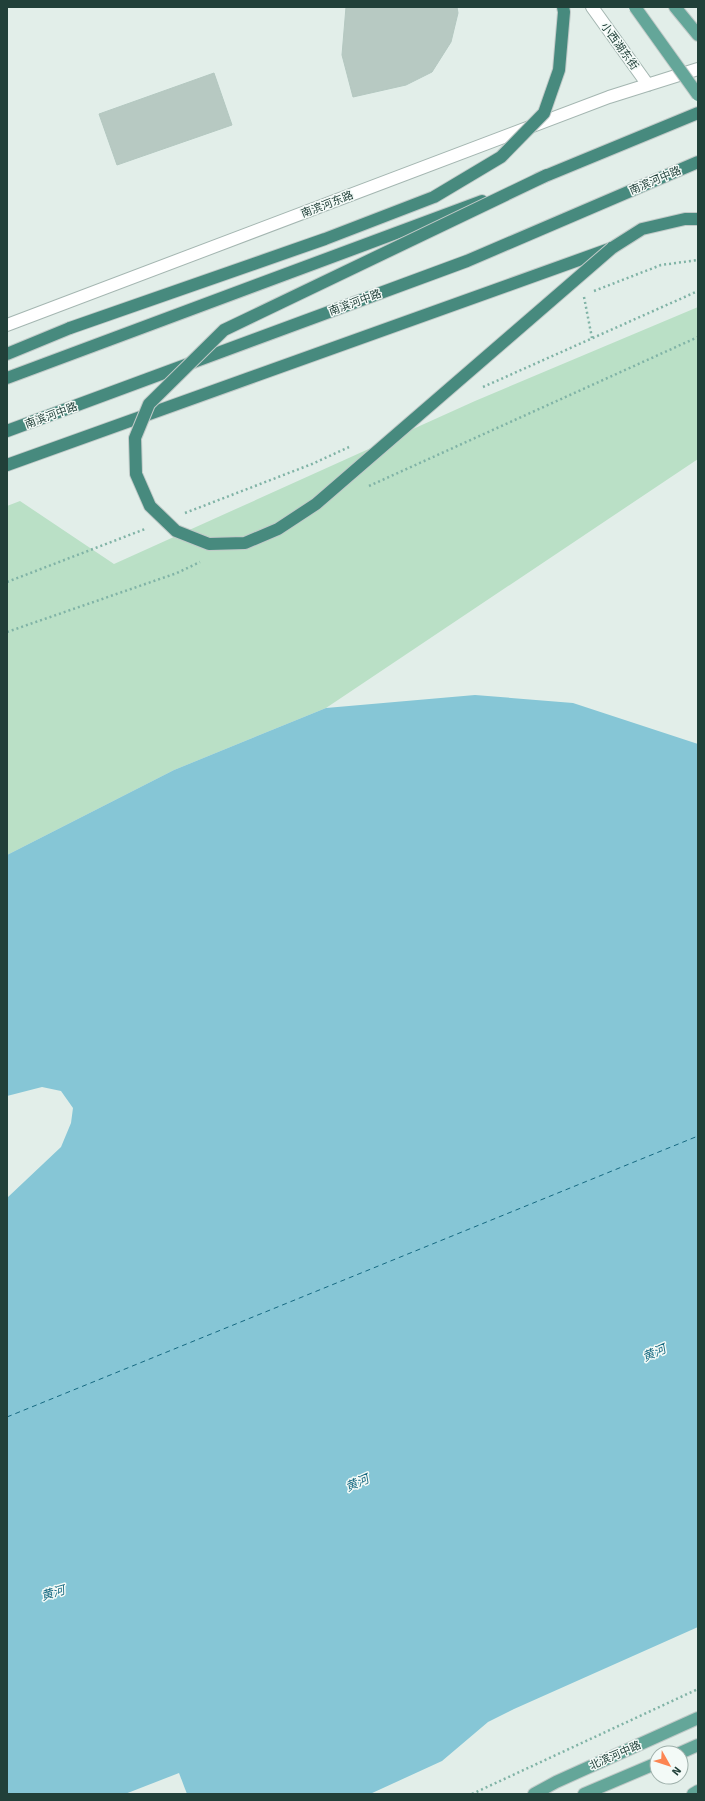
<svg xmlns="http://www.w3.org/2000/svg" width="705" height="1801" font-family="Signika,'Noto Sans SC',sans-serif">
	<rect width="100%" height="100%" fill="#e2eee9"/>
	<!-- green -->
	<path fill="#bae0c6" d="M698 307V459L326 708 174 770 7 855V506L20 501 114 564 475 401Z"/>
	<!-- water -->
	<path fill="#86c6d6" d="M475 695 573 703 698 744V1627L514 1709 488 1722 442 1761 370 1794H7V1198L61 1147 71 1123 73 1108 61 1091 42 1087 7 1096V855L174 770 326 708Z"/>
	<!-- pier -->
	<path fill="#e2eee9" d="M179 1773 187 1794H125Z"/>
	<g fill="none" stroke-linecap="round" stroke-linejoin="round">
		<!-- ferry -->
		<path stroke="#166981" stroke-width="1" stroke-dasharray="5 4" stroke-linecap="butt" d="M7 1417 698 1136"/>
	</g>
	<!-- building -->
	<path fill="#b7c9c2" stroke="#b4c8c1" d="M346 7H457L458 13 451 42 432 72 406 85 353 97 342 55Z
		M214 73 232 125 117 165 99 114Z"/>
	<g fill="none" stroke-linecap="round" stroke-linejoin="round">
		<defs>
			<path id="tertiary" d="M592 7 648 85
				M7 325 609 97 698 69"/>
			<path id="primary" d="M675 7 698 35
				M680 1753 698 1745
				M534 1794 556 1782 698 1718
				M584 1794 657 1763
				M693 1794 698 1791"/>
			<path id="trunk" d="M538 179 698 113
				M7 354 70 328
				M7 378 482 201
				M7 431 467 261 698 162
				M7 465 612 248 642 229 685 219H698"/>
		</defs>
		<!-- tertiary casing -->
		<use href="#tertiary" stroke="#a4b6b1" stroke-width="14"/>
		<!-- primary casing -->
		<use href="#primary" stroke="#c1cac8" stroke-width="14"/>
		<!-- trunk casing -->
		<use href="#trunk" stroke="#c1cac8" stroke-width="14"/>
		<!-- path -->
		<path stroke="#80b3a6" stroke-width="2.5" stroke-dasharray="2 3" stroke-linecap="butt" d="M594 291 661 265 698 260
			M584 297 592 338
			M483 387 698 291
			M369 486 698 337
			M185 513 312 464 349 447
			M7 582 145 529
			M7 632 177 573 200 562
			M472 1794 698 1689"/>
		<!-- tertiary -->
		<use href="#tertiary" stroke="#fff" stroke-width="12"/>
		<!-- primary -->
		<use href="#primary" stroke="#64a699" stroke-width="12"/>
		<!-- trunk -->
		<use href="#trunk" stroke="#478a7e" stroke-width="12"/>
		<defs>
			<path id="primary-bridge" d="M635 7 698 95"/>
			<path id="trunk-bridge" d="M547 175 224 330 149 404 135 438 136 474 150 506 176 531 209 544 245 543 278 529 316 504 612 248
				M70 328 325 239 434 197 501 157 544 113 559 70 564 12 563 7"/>
		</defs>
		<!-- primary-bridge casing -->
		<use href="#primary-bridge" stroke="#c1cac8" stroke-width="14" stroke-linecap="butt"/>
		<!-- trunk-bridge casing -->
		<use href="#trunk-bridge" stroke="#c1cac8" stroke-width="14" stroke-linecap="butt"/>
		<!-- primary-bridge -->
		<use href="#primary-bridge" stroke="#64a699" stroke-width="12"/>
		<!-- trunk-bridge -->
		<use href="#trunk-bridge" stroke="#478a7e" stroke-width="12"/>
	</g>
	<g text-anchor="middle" stroke-width="3" stroke-linejoin="round" paint-order="stroke">
		<!-- street labels -->
		<g font-size="11" fill="#214039" stroke="#f3faf7">
			<text transform="translate(620 46) rotate(54)" y="4">小西湖东街</text>
			<text transform="translate(655 180) rotate(-23)" y="4">南滨河中路</text>
			<text transform="translate(327 204) rotate(-21)" y="4">南滨河东路</text>
			<text transform="translate(355 302) rotate(-20)" y="4">南滨河中路</text>
			<text transform="translate(51 415) rotate(-20)" y="4">南滨河中路</text>
			<text transform="translate(615 1755) rotate(-24)" y="4">北滨河中路</text>
		</g>
		<!-- water labels -->
		<g font-size="12" font-style="italic" fill="#166981" stroke="#f3faf7">
			<text transform="translate(654 1353) rotate(-24)" y="4">黄河</text>
			<text transform="translate(357 1483) rotate(-24)" y="4">黄河</text>
			<text transform="translate(53 1593) rotate(-16)" y="4">黄河</text>
		</g>
	</g>
	<!-- border -->
	<rect width="705" height="1801" fill="none" stroke="#214039" stroke-width="16"/>
	<!-- north arrow -->
	<g transform="translate(669 1765) rotate(129)"><circle r="19" fill="#f3faf7" stroke="#9fb0ab"/>
	<path d="M0-3L7 15L0 10L-7 15Z" fill="#fc8552"/>
	<text y="-6" font-size="11" font-weight="bold" text-anchor="middle" fill="#214039">N</text>
	</g>
</svg>
